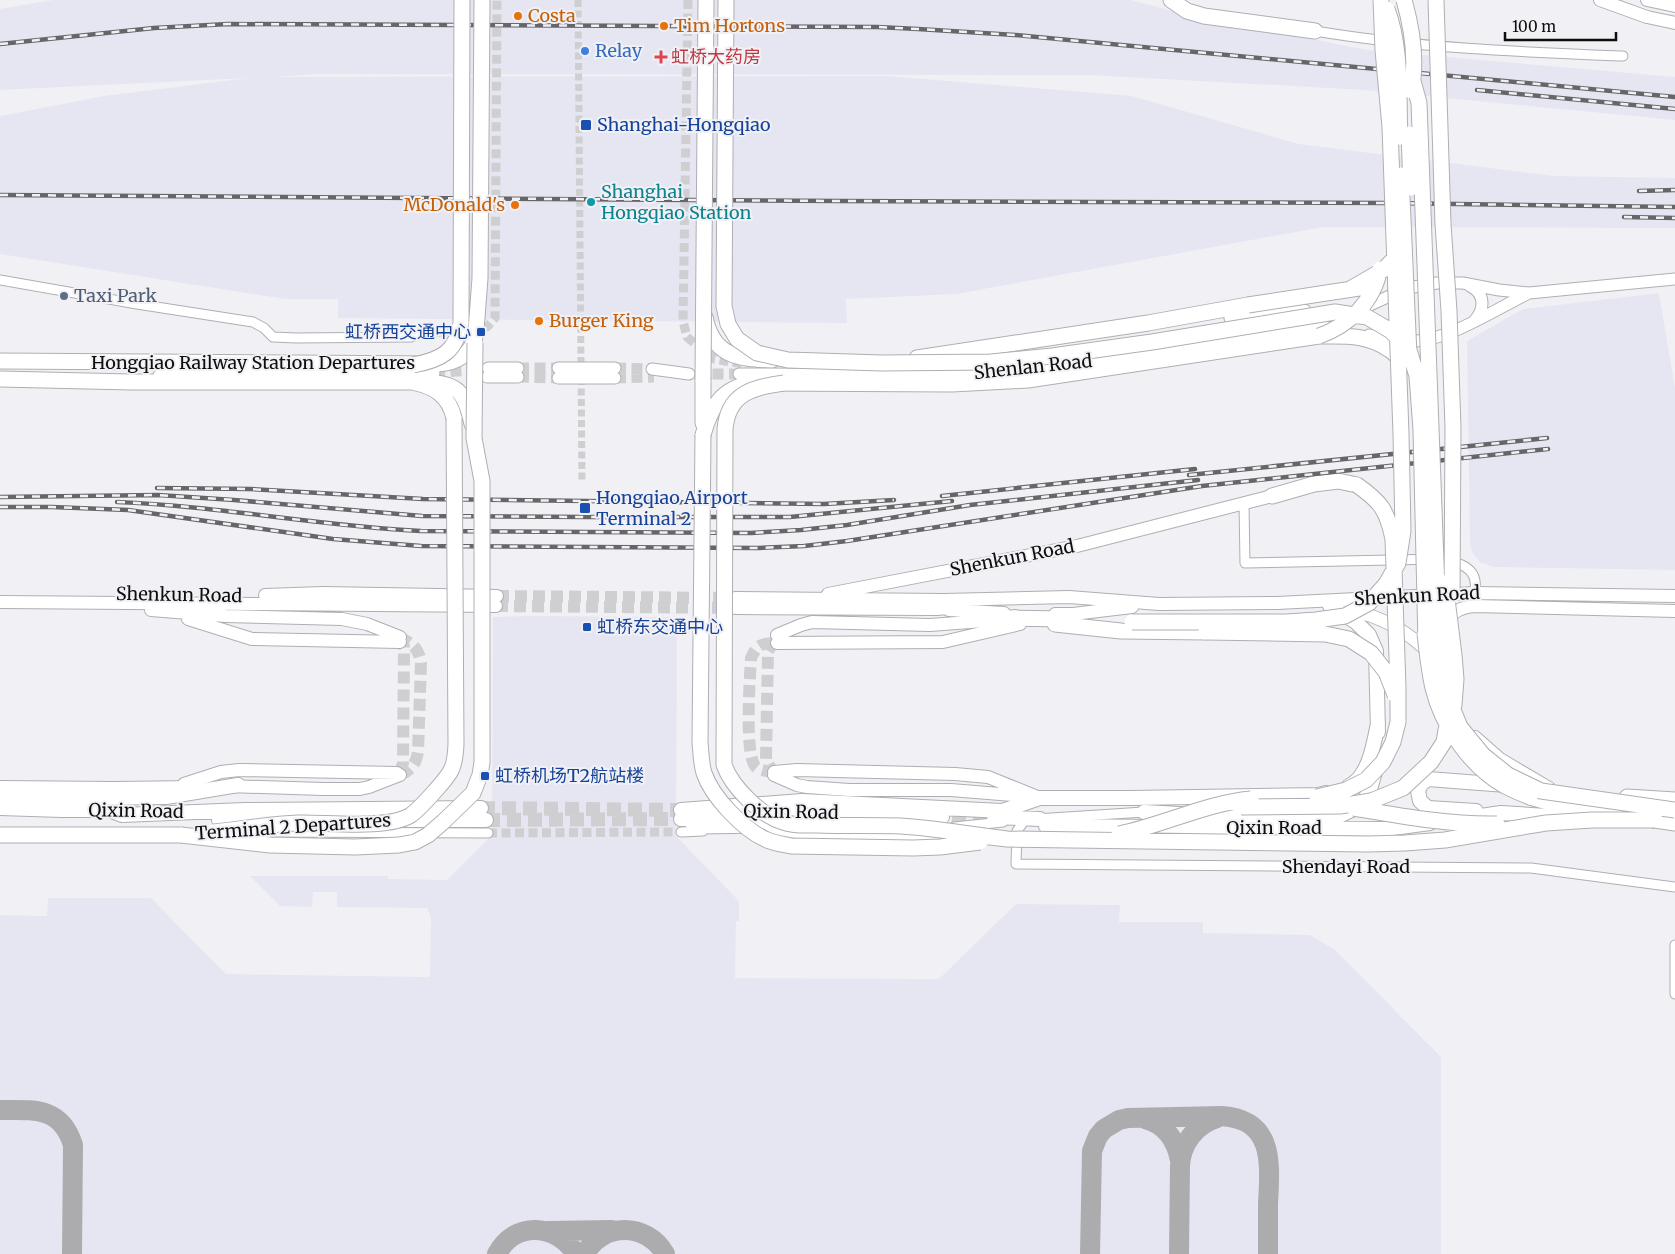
<svg xmlns="http://www.w3.org/2000/svg" width="1675" height="1254" font-family="Merriweather,'Noto Sans SC',serif">
	<rect width="100%" height="100%" fill="#f1f1f5"/>
	<!-- built -->
	<path fill="#e5e6f1" d="M53 0H1131L1176 12 1367 50 1675 77V120L1364 90 1089 75 318 74 272 77 887 76 1132 96 1299 144 1554 176 1675 178V228L1323 227 956 294 846 299 847 323 338 318V299H285L0 254V116L104 96 248 78 0 90V9Z
		M1659 293 1675 388V570L1493 567 1480 562 1472 552 1470 542 1467 341 1523 309Z
		M529 616 669 617V619H677L676 836 739 901V921H736L735 978 939 979 1016 904 1120 905 1119 922H1203V933L1310 935 1335 950 1441 1057V1254H0V915L47 916 48 898H151L226 974 430 977 431 917 427 908 337 907V892H313L312 907 280 906 250 876H388V879L447 880 492 835 493 617Z"/>
	<g fill="none" stroke-linecap="round" stroke-linejoin="round">
		<!-- taxiway -->
		<path stroke="#acacae" stroke-width="20" d="M0 1110C33 1110 61 1106 73 1145L72 1254
			M1145 1119C1165 1124 1176 1140 1180 1160
			M548 1231 612 1230
			M497 1254C515 1220 557 1224 576 1254
			M585 1254C602 1222 647 1222 665 1254
			M1090 1254 1092 1151 1098 1136 1104 1129 1119 1120 1128 1118 1222 1116C1275 1120 1270 1164 1268 1204 1268 1221 1268 1237 1268 1254
			M1179 1254 1180 1166C1181 1144 1195 1125 1217 1118"/>
		<!-- pedestrian-tunnel -->
		<path stroke="#cfcfd2" stroke-width="7" stroke-dasharray="7 3.5" stroke-linecap="butt" d="M578 0 582 483"/>
		<!-- minor-tunnel -->
		<path stroke="#cfcfd2" stroke-width="9" stroke-dasharray="9 4.5" stroke-linecap="butt" d="M688 0 683 321 687 337 714 359 743 364
			M443 331 487 327 495 318 497 0
			M488 833 681 832"/>
		<!-- tertiary-tunnel -->
		<path stroke="#cfcfd2" stroke-width="11" stroke-dasharray="11 5.5" stroke-linecap="butt" d="M518 368H558
			M615 368 652 369
			M434 373 482 369
			M696 374H739
			M518 377 558 378
			M615 378 654 377"/>
		<!-- secondary-tunnel -->
		<path stroke="#cfcfd2" stroke-width="12" stroke-dasharray="12 6" stroke-linecap="butt" d="M497 596 733 598
			M496 606 733 608
			M774 772C768 771 760 771 756 767 744 756 750 677 751 658 758 643 761 644 777 643
			M400 773 403 763 404 653V646L400 642
			M400 775C411 770 416 764 418 752L421 663C419 648 412 644 400 637
			M774 775 766 759 768 651 776 638"/>
		<!-- primary-tunnel -->
		<path stroke="#cfcfd2" stroke-width="14" stroke-dasharray="14 7" stroke-linecap="butt" d="M481 808 681 810
			M931 817 995 822
			M486 820 673 819"/>
		<defs>
			<path id="minor" d="M1315 31C1416 48 1521 52 1623 56
				M0 280 137 304 253 322 264 328 273 337 296 338 411 337 431 331H443
				M1244 504 1245 563 1440 559C1452 561 1473 565 1475 581 1476 587 1475 593 1475 598
				M1036 819 1144 812
				M685 821 701 829 765 828 782 833 949 837
				M1024 821 1017 831 1016 864 1531 868 1675 887
				M954 827 1003 822
				M268 832 488 833
				M681 832 703 831
				M1675 945V994"/>
			<path id="tertiary" d="M1470 286C1485 293 1485 309 1475 320
				M1361 309 1394 294 1414 287 1437 283H1463L1499 290 1529 293 1675 279
				M1369 335C1384 338 1400 341 1415 341 1449 340 1498 308 1529 293
				M488 368H518
				M558 368H615
				M652 369 689 374
				M739 374 965 375 1029 371 1276 333 1324 327 1334 329
				M159 375 434 373
				M487 377H518
				M558 378H615"/>
			<path id="secondary" d="M1600 0 1647 17 1675 23
				M1647 0 1675 6
				M828 594 1077 546 1272 496
				M265 595 323 593 497 596
				M735 598 944 600 1069 597 1159 604 1277 603 1475 593 1675 596
				M0 602 496 606
				M735 608 937 609 958 607
				M151 610 226 616 342 619 367 624 400 637
				M949 610 1004 613
				M1349 610C1380 616 1409 632 1431 655
				M1055 614H1073L1132 607
				M188 619 252 639 400 642
				M1446 622C1454 611 1461 607 1475 606L1675 611
				M777 635 801 625 812 622 930 625 997 620 1015 616
				M777 643 943 642 1020 624
				M1475 737 1500 759 1549 788
				M774 772 797 770 955 774 988 777 1040 798
				M774 775 797 785 807 787 849 790H951L1025 796
				M184 784 221 772 239 770 397 773
				M227 786 323 789H360L369 787 400 775
				M0 787 114 788 197 787"/>
			<path id="primary" d="M1330 606 1356 622 1369 635 1376 651 1378 732
				M1349 786C1369 777 1374 743 1378 723
				M0 795 88 798 166 797 238 785
				M0 808 62 810H109L122 815 245 810 481 808
				M681 810 802 801 1002 811 1040 798H1131L1318 795 1326 793
				M769 811 865 814
				M1476 811 1428 808 1420 801 1418 791 1421 784 1428 779 1506 785
				M1144 812 1213 816 1319 817 1341 815 1358 807 1369 793 1376 768
				M994 817 1040 819
				M869 818 942 817
				M681 819H777
				M1461 819 1501 813 1562 817
				M219 820H268
				M399 820H486
				M1046 826 1385 829 1430 823"/>
			<path id="trunk" d="M1171 0 1187 11 1204 16 1315 31
				M705 317C713 356 737 359 772 360
				M1232 318 1249 315 1304 312
				M917 358 1148 323 1248 305
				M0 361 438 364C455 363 474 354 475 335
				M0 379 131 382H412C434 386 449 396 454 418
				M703 380V423
				M425 382C458 383 465 392 472 424
				M703 435C711 406 722 388 753 383L952 384 1028 380 1319 336C1346 336 1367 334 1390 350 1395 354 1400 358 1404 363
				M1272 496 1314 484 1338 481 1357 485
				M1006 618 1066 619
				M1055 624 1121 631 1206 632
				M1530 797 1561 806 1675 823
				M1627 797 1675 800
				M0 835H181"/>
		</defs>
		<!-- minor casing -->
		<use href="#minor" stroke="#afafb3" stroke-width="11"/>
		<!-- tertiary casing -->
		<use href="#tertiary" stroke="#afafb3" stroke-width="13"/>
		<!-- secondary casing -->
		<use href="#secondary" stroke="#afafb3" stroke-width="14"/>
		<!-- primary casing -->
		<use href="#primary" stroke="#afafb3" stroke-width="16"/>
		<!-- trunk casing -->
		<use href="#trunk" stroke="#afafb3" stroke-width="17"/>
		<!-- minor -->
		<use href="#minor" stroke="#fff" stroke-width="9"/>
		<!-- tertiary -->
		<use href="#tertiary" stroke="#fff" stroke-width="11"/>
		<!-- secondary -->
		<use href="#secondary" stroke="#fff" stroke-width="12"/>
		<!-- primary -->
		<use href="#primary" stroke="#fff" stroke-width="14"/>
		<!-- trunk -->
		<use href="#trunk" stroke="#fff" stroke-width="15"/>
		<defs>
			<path id="rail" d="M0 44 154 28 228 24 877 27 918 29 1015 35 1675 97
				M1477 90 1675 109
				M1639 191 1675 190
				M0 195 838 201 1387 203 1675 207
				M1624 217 1675 218
				M1189 475 1547 438
				M157 488 250 489 423 499 824 504 894 500
				M942 496 1195 469
				M0 497 158 495 234 500 422 516 587 517H790L952 501
				M117 502C219 506 319 526 421 531L751 533 801 530 847 525 970 505 1198 480
				M0 507H52L128 510 333 539 421 546 758 548 804 546 847 541 1202 486 1548 449"/>
		</defs>
		<!-- rail casing -->
		<use href="#rail" stroke="#666668" stroke-width="4.5"/>
		<!-- rail -->
		<use href="#rail" stroke="#f1f1f5" stroke-width="2.5" stroke-dasharray="8" stroke-linecap="butt"/>
		<defs>
			<path id="trunk-bridge" d="M726 0 724 306 728 324 737 339 757 353 788 360 881 363 991 362 1052 356 1152 342 1335 312 1367 317 1391 331 1409 350 1417 376 1421 430 1426 644
				M1404 0C1412 28 1417 62 1411 91
				M1436 0 1443 224 1449 311 1453 428 1452 596
				M1387 9C1402 49 1398 95 1400 137
				M1413 81 1419 103 1439 644 1443 685 1460 727 1483 755 1508 775 1541 791 1675 810
				M1409 134 1411 188
				M1401 175 1409 355
				M1350 289 1383 270 1397 256
				M1248 305 1359 288
				M476 331 480 278 482 0
				M1319 336C1350 325 1373 302 1380 269
				M413 365C441 360 456 352 461 323L462 0
				M703 380 706 0
				M784 383C752 387 728 394 725 429L724 765C732 787 760 815 783 822 793 826 805 825 817 825 845 826 873 825 901 826 936 828 971 835 1007 839L1368 844 1405 843 1445 840 1546 823 1592 820H1655
				M703 435 700 742C701 753 701 763 704 773 712 797 743 829 765 839 773 843 782 844 791 846L913 848 940 847 980 842
				M1132 622H1287L1316 620 1345 616 1369 603 1386 584 1398 563 1403 531 1401 434 1390 127 1383 50 1381 0
				M1206 632 1325 634 1349 639 1371 653 1386 672 1395 695
				M1425 634C1427 652 1429 671 1433 688 1442 726 1471 767 1505 786 1513 790 1522 794 1530 797
				M1317 797 1346 790 1366 780 1383 762 1393 742 1398 722V688L1393 539C1387 510 1381 502 1357 485
				M1241 807 1340 806 1371 801 1403 788 1431 762 1444 742 1446 730 1454 705 1456 679 1454 655 1445 583
				M1354 808C1401 816 1450 825 1497 824
				M214 832C242 829 270 824 298 823 326 822 387 830 411 815 419 809 428 799 435 791 451 773 455 769 456 744L454 418
				M1119 834C1164 825 1206 803 1251 799
				M181 835 270 845 355 847 399 845 415 842 428 835 443 822 473 793 480 775 482 762V481L474 438 475 343"/>
		</defs>
		<!-- trunk-bridge casing -->
		<use href="#trunk-bridge" stroke="#afafb3" stroke-width="17" stroke-linecap="butt"/>
		<!-- trunk-bridge -->
		<use href="#trunk-bridge" stroke="#fff" stroke-width="15"/>
	</g>
	<!-- markers -->
	<g fill="#e8710a" stroke="#f1f1f5" stroke-width="2">
		<circle cx="518" cy="16" r="5"/>
		<circle cx="664" cy="26" r="5"/>
		<circle cx="515" cy="205" r="5"/>
		<circle cx="539" cy="321" r="5"/>
	</g>
	<circle fill="#3f7fe0" stroke="#f1f1f5" stroke-width="2" cx="585" cy="51" r="5"/>
	<path fill="#e0444e" stroke="#f1f1f5" stroke-width="2" d="M658.5 49.5h5v5h5v5h-5v5h-5v-5h-5v-5h5z"/>
	<g fill="#1a4fb4" stroke="#f1f1f5" stroke-width="2">
		<rect x="580" y="119" width="12" height="12" rx="2.5"/>
		<rect x="476" y="327" width="10" height="10" rx="2.5"/>
		<rect x="579" y="502" width="12" height="12" rx="2.5"/>
		<rect x="582" y="622" width="10" height="10" rx="2.5"/>
		<rect x="480" y="771" width="10" height="10" rx="2.5"/>
	</g>
	<circle fill="#0f9aa8" stroke="#f1f1f5" stroke-width="2" cx="591" cy="202" r="5"/>
	<circle fill="#5c6f8a" stroke="#f1f1f5" stroke-width="2" cx="64" cy="296" r="5"/>
	<g text-anchor="middle" stroke-width="4" stroke-linejoin="round" paint-order="stroke">
		<!-- food labels -->
		<g font-size="18" fill="#c56008" stroke="#f1f1f5" text-anchor="start">
			<text x="528" y="22">Costa</text>
			<text x="674" y="32">Tim Hortons</text>
			<text x="505" y="211" text-anchor="end">McDonald's</text>
			<text x="549" y="327">Burger King</text>
		</g>
		<!-- shop labels -->
		<g font-size="18" fill="#366cbe" stroke="#f1f1f5" text-anchor="start">
			<text x="595" y="57">Relay</text>
		</g>
		<!-- health labels -->
		<g font-size="18" fill="#be3a42" stroke="#f1f1f5" text-anchor="start">
			<text x="671" y="63">虹桥大药房</text>
		</g>
		<!-- transit labels -->
		<g font-size="18" fill="#164399" stroke="#f1f1f5" text-anchor="start">
			<text x="597" y="131">Shanghai-Hongqiao</text>
			<text x="471" y="338" text-anchor="end">虹桥西交通中心</text>
			<text x="596" y="504">Hongqiao Airport<tspan x="596" dy="21">Terminal 2</tspan></text>
			<text x="597" y="633">虹桥东交通中心</text>
			<text x="495" y="782">虹桥机场T2航站楼</text>
		</g>
		<!-- culture labels -->
		<g font-size="18" fill="#0d838f" stroke="#f1f1f5" text-anchor="start">
			<text x="601" y="198">Shanghai<tspan x="601" dy="21">Hongqiao Station</tspan></text>
		</g>
		<!-- service labels -->
		<g font-size="18" fill="#4e5e75" stroke="#f1f1f5" text-anchor="start">
			<text x="74" y="302">Taxi Park</text>
		</g>
		<!-- street labels -->
		<g font-size="18" fill="#0e0e0f" stroke="#f1f1f5">
			<text x="253" y="369">Hongqiao Railway Station Departures</text>
			<text transform="translate(1033 367) rotate(-6)" y="6">Shenlan Road</text>
			<text transform="translate(1012 558) rotate(-11)" y="6">Shenkun Road</text>
			<text transform="translate(179 595) rotate(1)" y="6">Shenkun Road</text>
			<text transform="translate(1417 596) rotate(-3)" y="6">Shenkun Road</text>
			<text transform="translate(136 811) rotate(1)" y="6">Qixin Road</text>
			<text transform="translate(791 812) rotate(1)" y="6">Qixin Road</text>
			<text transform="translate(293 827) rotate(-4)" y="6">Terminal 2 Departures</text>
			<text x="1274" y="834">Qixin Road</text>
			<text x="1346" y="873">Shendayi Road</text>
		</g>
	</g>
	<!-- scale -->
	<path d="M1505 32v8h111v-8" fill="none" stroke="#0e0e0f" stroke-width="2.5"/>
	<text x="1512" y="32" font-size="15" fill="#0e0e0f" stroke="#f1f1f5" stroke-width="4" paint-order="stroke">100 m</text>
</svg>
